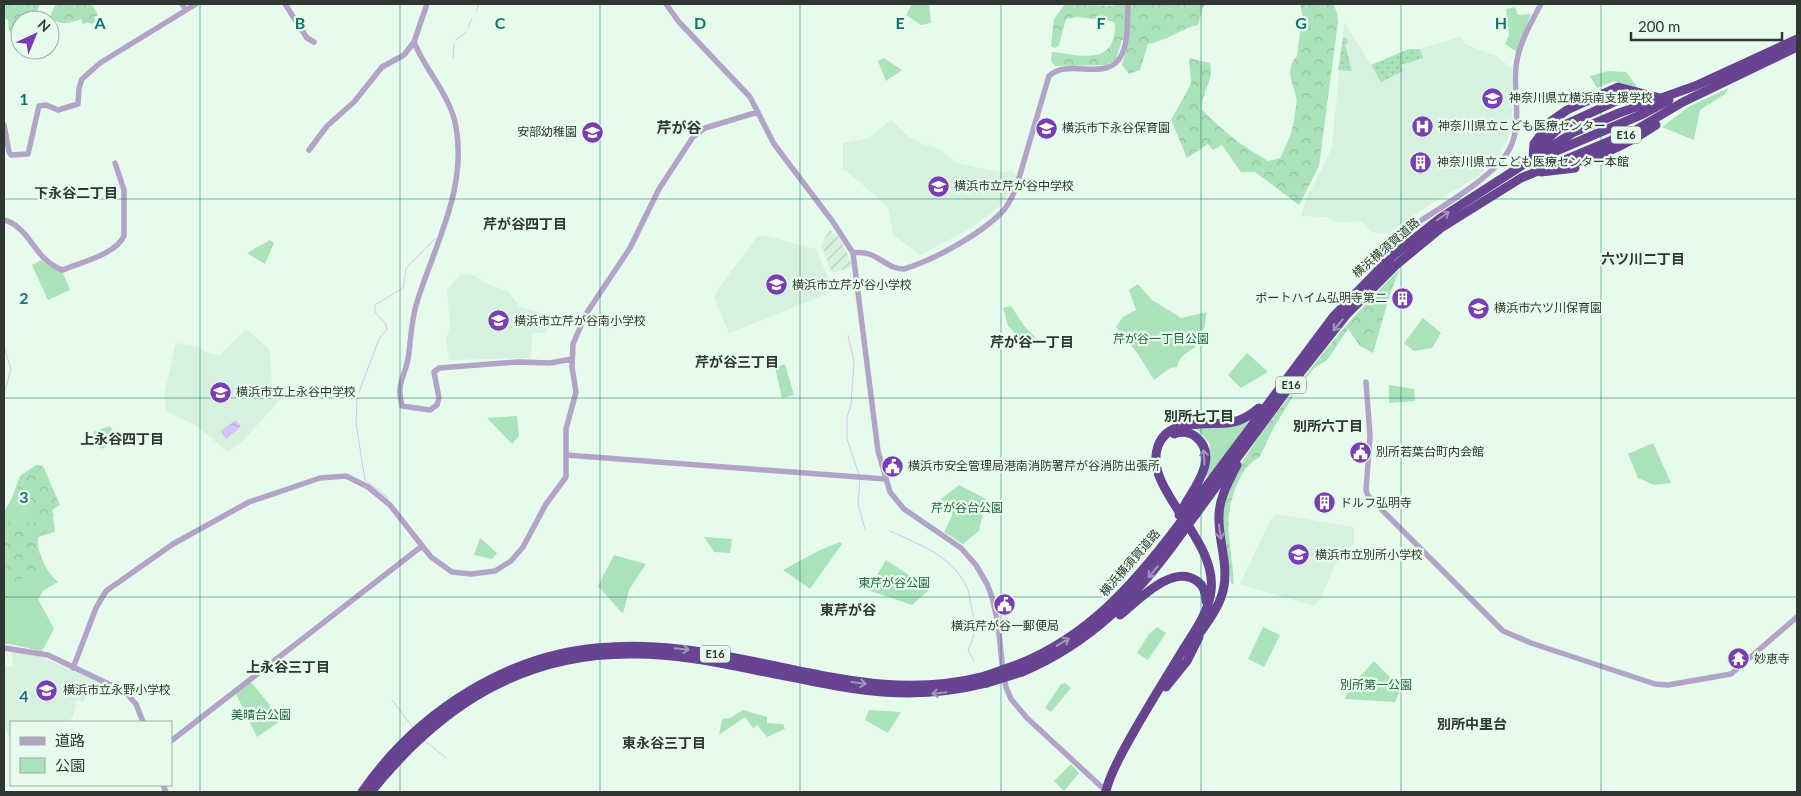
<svg xmlns="http://www.w3.org/2000/svg" width="1801" height="796" font-family="Lato,'Noto Sans JP',sans-serif">
	<defs>
		<pattern id="industrial-furrows" width="10" height="10" patternUnits="userSpaceOnUse" patternTransform="scale(1.25)"><rect width="10" height="10" fill="#d6f1de"/><path d="M-1 1l2-2M0 10L10 0M9 11l2-2" fill="none" stroke="#b8cfbf"/></pattern>
		<pattern id="forest-crowns" width="20" height="18" patternUnits="userSpaceOnUse" patternTransform="scale(1.25)"><rect width="20" height="18" fill="#aae2ba"/><path d="M2 6a3 3 0 1 1 6 0M12 15a3 3 0 1 1 6 0" fill="none" stroke="#93c2a0"/></pattern>
		<pattern id="garden-dots" width="8" height="8" patternUnits="userSpaceOnUse" patternTransform="scale(1.25)"><rect width="8" height="8" fill="#aae2ba"/><path d="M2 2h.1M6 6h.1" fill="none" stroke="#93c2a0" stroke-width="1.8" stroke-linecap="round"/></pattern>
		<pattern id="water-ripples" width="26" height="14" patternUnits="userSpaceOnUse" patternTransform="scale(1.25)"><rect width="26" height="14" fill="#d8c2f7"/><path d="M2 4q2-2 4 0t4 0M15 11q2-2 4 0t4 0" fill="none" stroke="#baa7d4"/></pattern>
	</defs>
	<rect width="100%" height="100%" fill="#e7fbec"/>
	<!-- built -->
	<path fill="#d6f1de" d="M1344 22 1371 65 1409 49H1420L1461 36 1465 44 1496 56 1512 68V117L1508 138 1499 155 1477 177 1426 207 1388 233 1372 232 1361 221 1339 223 1326 217 1301 216 1308 195 1325 163 1332 146Z
		M891 120 908 136 926 146 928 143 960 164 1000 172 1013 171 1016 176 1008 195 1000 206 970 229 920 255 893 235 888 207 843 168V143L868 138Z
		M763 235 816 249 834 291 729 333 714 297 725 279 757 237Z
		M461 274 473 275 486 283 509 292 520 307 546 314 547 330 544 333H532L531 358 449 360 446 338 450 327 447 289Z
		M246 329 270 350 272 388 281 399 241 443 228 452 195 425 167 412 164 395 176 343 199 347 206 352 219 356Z
		M1277 514 1354 527V543L1334 567 1320 600 1313 606 1240 584 1271 519Z
		M12 651 42 657 96 681 83 702 77 700 73 717 67 722H11V739L4 725V664L10 667 13 665Z"/>
	<!-- industrial -->
	<path fill="url(#industrial-furrows)" d="M830 230 840 238 853 267 832 273 821 245Z"/>
	<!-- green -->
	<path fill="#aae2ba" d="M912 4H929L931 23 921 25 906 15Z
		M1515 7 1518 15 1531 14 1517 52 1505 44 1509 35 1506 9Z
		M884 58 902 70 886 81 878 61Z
		M1608 71 1626 72 1638 88 1614 81 1597 88 1590 76Z
		M1729 88 1725 94 1700 110 1694 140 1662 127 1690 106Z
		M270 240 274 243 265 264 247 253Z
		M41 260 50 267 62 271 70 290 48 300 32 265Z
		M1138 284 1152 300 1181 318 1207 312C1205 322 1204 335 1198 344 1189 354 1182 351 1177 367L1170 368 1154 380 1138 354 1116 327 1123 317 1136 310 1129 290Z
		M1011 306 1025 327 1036 338 1030 343 1025 336 1021 339 1008 326 1003 308Z
		M1423 318 1441 333 1432 348 1414 351 1404 343Z
		M1247 353 1268 372 1241 388 1228 375Z
		M785 364 794 395 782 398 775 368Z
		M1389 385 1414 389 1415 401 1389 403Z
		M517 416 519 436 512 444 487 418Z
		M1249 421 1209 477 1206 474 1210 444 1199 431 1192 428 1213 429Z
		M110 426 119 440 101 449 93 432Z
		M1653 443 1671 483 1654 485 1638 478 1628 454Z
		M36 465 43 466 60 505 52 510 55 532 38 537C36 551 47 573 58 582L44 590 38 599 54 629 42 651 4 643V512L11 500 20 476Z
		M959 485 986 499 979 531 963 544 944 532 952 516V510L941 499Z
		M704 537 732 539 730 553 714 552Z
		M480 538 497 553 492 559 474 555Z
		M840 542 842 544 810 589 783 570 820 550Z
		M614 555 646 564 629 590 623 614 598 586Z
		M886 560 930 589 912 605 868 590Z
		M1157 627 1166 633 1148 660 1137 653 1149 634Z
		M1263 627 1280 635 1264 667 1248 659Z
		M1374 661 1401 688 1395 702 1345 699 1349 689Z
		M251 682 282 720 257 737 236 694Z
		M1065 683 1071 688 1051 712 1045 708 1061 684Z
		M743 710 767 717V723L783 724 785 729 767 737 757 725 753 728 745 717 719 735 722 719 730 718Z
		M869 710 901 712 888 733 865 720Z
		M1071 764 1079 773 1064 791 1054 781Z"/>
	<!-- forest -->
	<path fill="url(#forest-crowns)" d="M4 4H41L35 14 32 13 29 20H20V34L9 31 8 20 4 18Z
		M56 4 92 5 98 15 94 17 96 22 92 24 87 22 83 25 81 19C68 24 61 25 49 18Z
		M1065 4 1112 6 1119 4H1207L1203 7 1198 25C1180 29 1166 41 1148 44L1140 70 1129 74 1122 65 1129 40H1122L1116 59 1107 65 1055 66 1051 61 1052 52C1081 55 1115 67 1115 24L1112 21 1077 17 1066 19 1059 45 1055 48 1051 46 1054 19Z
		M1300 4H1333L1337 12 1338 22 1319 166 1299 205 1255 172H1241L1222 145 1213 150 1208 144 1187 158 1171 120 1191 84 1189 58 1210 63C1215 79 1200 95 1202 110 1224 132 1241 145 1268 161L1280 158C1287 144 1294 129 1295 113 1296 109 1297 102 1296 97 1293 83 1284 70 1297 56L1302 14Z
		M1400 269 1391 291 1373 353 1360 346 1348 329 1327 360 1314 368 1296 392 1294 391C1326 347 1361 307 1400 269Z
		M1292 394 1293 396 1273 429 1259 458C1249 462 1244 470 1239 480 1220 521 1232 543 1234 585L1231 583C1228 557 1222 533 1223 507 1224 481 1274 414 1292 394Z
		M37 465 43 467 59 505 51 509 54 516 51 518 52 531 38 536 37 545 43 564 41 570 4 587V523L13 520 35 523 37 505H17L15 501 20 493C13 477 25 474 37 465Z"/>
	<!-- garden -->
	<path fill="url(#garden-dots)" d="M1343 38H1346L1348 43 1345 44 1352 71 1338 70Z
		M1409 49H1420L1423 58 1401 65 1403 71 1381 82 1371 65Z"/>
	<!-- water -->
	<path fill="url(#water-ripples)" d="M236 420 241 427 226 439 221 431Z"/>
	<g fill="none" stroke-linecap="round" stroke-linejoin="round">
		<!-- stream -->
		<path stroke="#d8c2f7" stroke-width="1" d="M476 11 479 4
			M468 27 472 19
			M456 40 466 32
			M453 58 454 45
			M848 335 854 362 851 404 847 418V439L859 475
			M4 347 11 369 4 394
			M359 392 379 339 387 329 385 323 375 312V305L403 288 406 268 436 238
			M357 398 356 423 365 480 388 498
			M860 479 858 503 865 529
			M890 531C920 545 954 556 968 590 970 595 969 600 971 605 975 623 977 633 968 650L974 661
			M392 700 414 729
			M425 741 446 758"/>
		<!-- tertiary -->
		<path stroke="#b3a3c9" stroke-width="5.5" d="M182 4 186 10
			M285 4 307 38 314 42
			M427 4 414 42C425 70 451 96 456 127 467 190 435 244 417 302 411 320 411 340 408 359 404 380 396 382 402 406L430 410 437 405 439 398 434 372 439 368 518 362 550 363 572 359
			M666 4 679 22 750 97 774 144 833 222 853 253 878 451 890 492 904 509 961 548 976 565 987 584 992 597 998 624 1003 672 1006 687 1011 699 1027 718 1106 791
			M4 125 9 152 11 155 28 154 39 106 46 105 58 110 78 104 79 88 82 79 100 63 196 4
			M309 150 327 126 354 102 382 67 404 55 414 42
			M4 220C31 227 34 261 63 270 81 262 115 255 124 236V190L115 163
			M1411 227C1439 208 1493 178 1509 150 1523 124 1513 95 1516 67 1518 45 1531 23 1541 4
			M853 253C877 249 884 269 904 269 934 260 981 234 1002 212 1009 205 1012 197 1016 188L1049 76C1069 57 1109 84 1122 54 1129 40 1127 19 1128 4
			M1366 382 1370 436 1366 490 1368 496 1503 631 1531 643 1655 684 1668 685 1731 674 1797 617
			M566 455 885 479
			M4 648 48 655 115 687 127 694 136 704 143 722
			M73 668 96 608 106 591 173 544 249 502 320 478 346 476 368 487 390 505 431 557 452 572 471 574 495 571 511 561 523 547 546 504 566 477V429L576 392 572 367 573 344 586 314 630 248 659 189 693 137 705 128 758 112
			M171 741 422 546
			M163 785 166 792"/>
		<!-- motorway -->
		<path stroke="#684392" stroke-width="9" d="M1534 152 1560 127 1636 92
			M1542 157 1643 114 1669 100
			M1533 159 1534 144 1550 122 1567 110 1618 87 1660 98
			M1565 164C1596 160 1629 143 1656 125
			M1541 172 1575 168
			M1174 434C1182 431 1190 432 1196 437 1218 455 1198 483 1187 501
			M1191 507 1333 317 1391 257 1439 219 1574 132 1619 113 1695 86 1797 39
			M1196 514 1293 382 1347 314 1396 265 1441 228 1521 178 1634 131 1683 102 1797 47
			M1120 615C1138 601 1172 563 1197 581 1204 586 1206 593 1206 601
			M1195 640C1206 624 1221 606 1224 586 1228 562 1218 540 1219 516 1219 498 1229 481 1237 465
			M1019 664C1088 636 1133 585 1177 527
			M1022 672C1091 643 1140 593 1182 533
			M1166 687 1187 661 1199 637
			M1106 791C1109 777 1116 765 1122 753 1141 717 1163 683 1184 648 1195 631 1209 611 1211 591 1218 538 1142 489 1158 446 1169 416 1209 427 1233 422 1243 420 1251 415 1259 408
			M362 792C418 711 511 651 611 647 657 644 701 651 746 660 831 676 898 698 985 676
			M371 792C439 707 522 652 635 654 676 654 716 662 755 670 839 686 900 705 987 683"/>
		<!-- motorway-bridge -->
		<path stroke="#684392" stroke-width="9" d="M1179 515 1187 501
			M1177 527 1191 507
			M1182 533 1196 514
			M985 676 1019 664
			M987 683 1022 672"/>
	</g>
	<!-- one-way arrows -->
	<defs><path id="oneway-shaft" d="M-6 0H5M1.5-3L5.5 0L1.5 3" fill="none" stroke-width="1.6" stroke-linecap="round" stroke-linejoin="round" transform="scale(1.25)"/></defs>
	<g stroke="#a196ba">
		<use href="#oneway-shaft" transform="translate(1443 216) rotate(-35)"/>
		<use href="#oneway-shaft" transform="translate(1338 325) rotate(130)"/>
		<use href="#oneway-shaft" transform="translate(1204 457) rotate(-93)"/>
		<use href="#oneway-shaft" transform="translate(1220 532) rotate(82)"/>
		<use href="#oneway-shaft" transform="translate(1153 572) rotate(130)"/>
		<use href="#oneway-shaft" transform="translate(1063 642) rotate(-31)"/>
		<use href="#oneway-shaft" transform="translate(682 649) rotate(6)"/>
		<use href="#oneway-shaft" transform="translate(859 683) rotate(8)"/>
		<use href="#oneway-shaft" transform="translate(939 693) rotate(174)"/>
	</g>
	<!-- grid -->
	<path fill="none" stroke="#0f766e" stroke-width="1" stroke-opacity="0.55" d="M200 4V792M400 4V792M600 4V792M800 4V792M1001 4V792M1201 4V792M1401 4V792M1601 4V792M4 199H1797M4 398H1797M4 597H1797"/>
	<!-- icons -->
	<defs>
		<symbol id="school-disc" viewBox="-11 -11 22 22"><circle r="9.5" fill="#7a3eb4" stroke="#e7fbec"/><path d="M0-5L7-2L0 1L-7-2ZM-4 1L0 2.5L4 1V4Q0 6-4 4Z" fill="#fff"/></symbol>
		<symbol id="hospital-disc" viewBox="-11 -11 22 22"><circle r="9.5" fill="#7a3eb4" stroke="#e7fbec"/><path d="M-5-5h3v3.5h4V-5h3V5h-3V1.5h-4V5h-3Z" fill="#fff"/></symbol>
		<symbol id="building-disc" viewBox="-11 -11 22 22"><circle r="9.5" fill="#7a3eb4" stroke="#e7fbec"/><path d="M-4-6H4V6H1V3H-1V6H-4ZM-2.5-4.3h1.7v1.8h-1.7ZM.8-4.3h1.7v1.8H.8ZM-2.5-1h1.7V.8h-1.7ZM.8-1h1.7V.8H.8Z" fill="#fff"/></symbol>
		<symbol id="civic-disc" viewBox="-11 -11 22 22"><circle r="9.5" fill="#7a3eb4" stroke="#e7fbec"/><path d="M-.6-6.5H3V-4.5H.6V-3L4-1V1h2V6H-6V1h2V-1L-.6-3ZM-1.2 2.5V6h2.4V2.5Z" fill="#fff"/></symbol>
		<symbol id="temple-disc" viewBox="-11 -11 22 22"><circle r="9.5" fill="#7a3eb4" stroke="#e7fbec"/><path d="M0-6L5-2H3V0L6.5 2.5H4V6H1.5V3h-3V6H-4V2.5H-6.5L-3 0V-2H-5Z" fill="#fff"/></symbol>
	</defs>
	<g fill-rule="evenodd">
		<use href="#school-disc" x="1480" y="86" width="25" height="25"/>
		<use href="#hospital-disc" x="1410" y="114" width="25" height="25"/>
		<use href="#school-disc" x="1034" y="116" width="25" height="25"/>
		<use href="#school-disc" x="580" y="120" width="25" height="25"/>
		<use href="#building-disc" x="1408" y="150" width="25" height="25"/>
		<use href="#school-disc" x="926" y="174" width="25" height="25"/>
		<use href="#school-disc" x="764" y="272" width="25" height="25"/>
		<use href="#building-disc" x="1390" y="286" width="25" height="25"/>
		<use href="#school-disc" x="1466" y="296" width="25" height="25"/>
		<use href="#school-disc" x="486" y="308" width="25" height="25"/>
		<use href="#school-disc" x="208" y="380" width="25" height="25"/>
		<use href="#civic-disc" x="1348" y="440" width="25" height="25"/>
		<use href="#civic-disc" x="880" y="454" width="25" height="25"/>
		<use href="#building-disc" x="1312" y="490" width="25" height="25"/>
		<use href="#school-disc" x="1286" y="542" width="25" height="25"/>
		<use href="#civic-disc" x="992" y="592" width="25" height="25"/>
		<use href="#temple-disc" x="1726" y="646" width="25" height="25"/>
		<use href="#school-disc" x="34" y="678" width="25" height="25"/>
	</g>
	<g text-anchor="middle" stroke-width="4.5" stroke-linejoin="round" paint-order="stroke">
		<!-- shield labels -->
		<g fill="#e7fbec" stroke="#67726a" stroke-width="1">
			<rect x="1611" y="126.5" width="30" height="17" rx="4"/>
			<rect x="1276" y="376.5" width="30" height="17" rx="4"/>
			<rect x="700" y="645.5" width="30" height="17" rx="4"/>
		</g>
		<g font-size="11" font-weight="bold" fill="#303732">
			<text x="1626" y="139">E16</text>
			<text x="1291" y="389">E16</text>
			<text x="715" y="658">E16</text>
		</g>
		<!-- poi labels -->
		<g font-size="12" fill="#303732" stroke="#e7fbec" text-anchor="start">
			<text x="1509" y="102">神奈川県立横浜南支援学校</text>
			<text x="1438" y="130">神奈川県立こども医療センター</text>
			<text x="1062" y="132">横浜市下永谷保育園</text>
			<text x="577" y="136" text-anchor="end">安部幼稚園</text>
			<text x="1437" y="166">神奈川県立こども医療センター本館</text>
			<text x="954" y="190">横浜市立芹が谷中学校</text>
			<text x="792" y="289">横浜市立芹が谷小学校</text>
			<text x="1387" y="302" text-anchor="end">ポートハイム弘明寺第二</text>
			<text x="1494" y="312">横浜市六ツ川保育園</text>
			<text x="514" y="325">横浜市立芹が谷南小学校</text>
			<text x="236" y="396">横浜市立上永谷中学校</text>
			<text x="1376" y="456">別所若葉台町内会館</text>
			<text x="908" y="470">横浜市安全管理局港南消防署芹が谷消防出張所</text>
			<text x="1340" y="507">ドルフ弘明寺</text>
			<text x="1315" y="559">横浜市立別所小学校</text>
			<text x="1005" y="630" text-anchor="middle">横浜芹が谷一郵便局</text>
			<text x="1754" y="663">妙恵寺</text>
			<text x="63" y="694">横浜市立永野小学校</text>
		</g>
		<!-- street labels -->
		<g font-size="12" fill="#303732" stroke="#e7fbec">
			<text transform="translate(1386 248) rotate(-41)" y="4">横浜横須賀道路</text>
			<text transform="translate(1130 563) rotate(-49)" y="4">横浜横須賀道路</text>
		</g>
		<!-- park labels -->
		<g font-size="12" fill="#20643c" stroke="#e7fbec">
			<text x="1161" y="343">芹が谷一丁目公園</text>
			<text x="967" y="512">芹が谷台公園</text>
			<text x="894" y="587">東芹が谷公園</text>
			<text x="1376" y="689">別所第一公園</text>
			<text x="261" y="719">美晴台公園</text>
		</g>
		<!-- neighbourhood labels -->
		<g font-size="14" font-weight="bold" fill="#303732" stroke="#e7fbec">
			<text x="76" y="198">下永谷二丁目</text>
			<text x="525" y="229">芹が谷四丁目</text>
			<text x="1643" y="264">六ツ川二丁目</text>
			<text x="1032" y="347">芹が谷一丁目</text>
			<text x="737" y="367">芹が谷三丁目</text>
			<text x="1199" y="421">別所七丁目</text>
			<text x="1328" y="431">別所六丁目</text>
			<text x="122" y="444">上永谷四丁目</text>
			<text x="848" y="615">東芹が谷</text>
			<text x="288" y="672">上永谷三丁目</text>
			<text x="1472" y="729">別所中里台</text>
			<text x="664" y="748">東永谷三丁目</text>
		</g>
		<!-- quarter labels -->
		<g font-size="15" font-weight="bold" fill="#303732" stroke="#e7fbec">
			<text x="679" y="133">芹が谷</text>
		</g>
	</g>
	<g font-size="16" text-anchor="middle" font-weight="bold" fill="#0f766e" stroke="#e7fbec" stroke-width="4.5" stroke-linejoin="round" paint-order="stroke">
		<text x="100" y="29">A</text>
		<text x="300" y="29">B</text>
		<text x="500" y="29">C</text>
		<text x="700" y="29">D</text>
		<text x="900" y="29">E</text>
		<text x="1101" y="29">F</text>
		<text x="1301" y="29">G</text>
		<text x="1501" y="29">H</text>
		<text x="24" y="105">1</text>
		<text x="24" y="304">2</text>
		<text x="24" y="503">3</text>
		<text x="24" y="702">4</text>
	</g>
	<!-- border -->
	<rect width="1801" height="796" fill="none" stroke="#303732" stroke-width="10"/>
	<!-- legend -->
	<rect x="10" y="721" width="162" height="65" fill="#e7fbec" stroke="#9eada2"/>
	<rect x="20" y="737" width="25" height="8" fill="#b3a3c9" stroke="#9eada2"/>
	<text x="55" y="746" font-size="15" fill="#303732">道路</text>
	<rect x="20" y="758" width="25" height="15" fill="#aae2ba" stroke="#9eada2"/>
	<text x="55" y="771" font-size="15" fill="#303732">公園</text>
	<!-- north arrow -->
	<g transform="translate(35 35) rotate(44)"><circle r="24" fill="#e7fbec" stroke="#9eada2"/>
	<path d="M0-4L9 19L0 12L-9 19Z" fill="#7a3eb4"/>
	<text y="-8" font-size="14" font-weight="bold" text-anchor="middle" fill="#303732">N</text>
	</g>
	<!-- scale -->
	<path d="M1631 32v8h151v-8" fill="none" stroke="#303732" stroke-width="2.5"/>
	<text x="1638" y="32" font-size="15" fill="#303732" stroke="#e7fbec" stroke-width="4" paint-order="stroke">200 m</text>
</svg>
